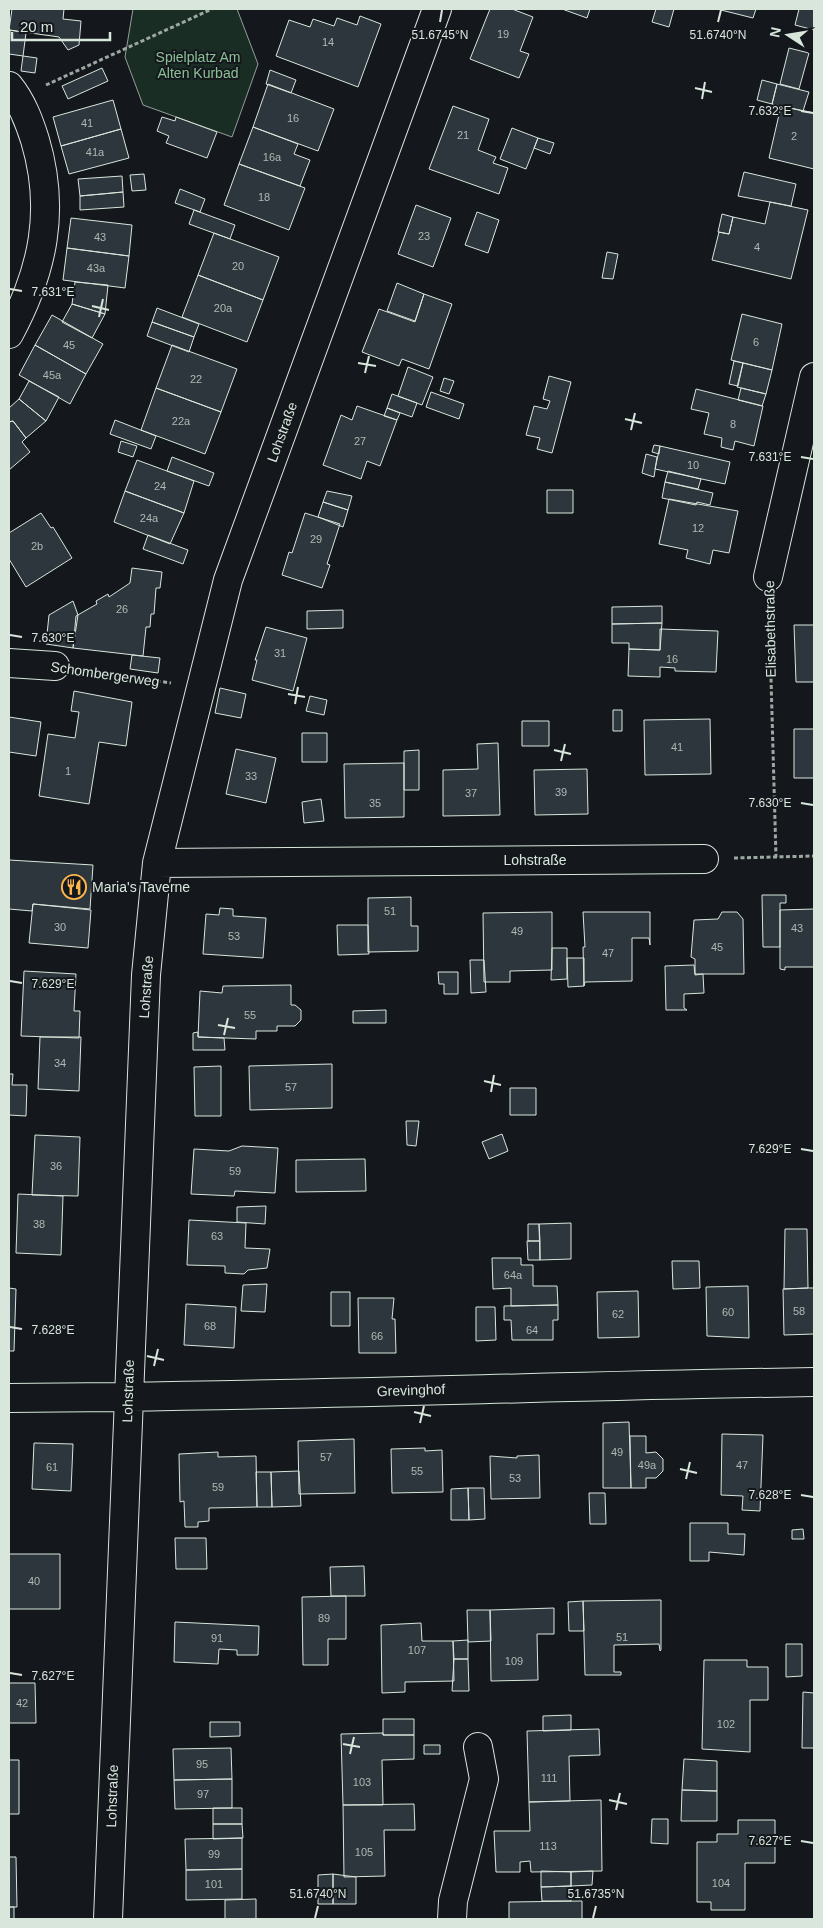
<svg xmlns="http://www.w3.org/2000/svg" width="823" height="1928" font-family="Helvetica,sans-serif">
	<rect width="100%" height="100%" fill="#14181c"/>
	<!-- green -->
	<path fill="#1a2d24" stroke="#939e99" d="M133 9H237L258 64 232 137 143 105 125 57Z"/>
	<!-- building -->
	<path fill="#2c363c" stroke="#d8e6dc" d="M12 9H64L63 19 81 21 79 45 68 50 59 37 9 30Z
		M490 9H512L533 17 520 51 529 54 519 78 470 59Z
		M562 9H590L587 18Z
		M656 9H674L669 27 652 22Z
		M717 9H756L753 18Z
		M799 9H814V30L795 25Z
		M360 16 381 24 358 87 276 56 289 20 310 27 313 19 334 26 337 18 357 25Z
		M10 30 26 33 23 56 9 54Z
		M789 48 809 53 799 89 780 84Z
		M23 56 37 58 35 73 21 71Z
		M102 68 108 81 68 99 62 86Z
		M270 70 296 80 291 93 266 84Z
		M762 80 777 84 772 104 757 100Z
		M268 84 334 109 318 151 253 127Z
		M777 84 809 92 803 111 772 104Z
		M113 100 121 129 61 146 53 117Z
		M453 106 489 119 478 150 496 157 493 163 508 168 499 194 429 169Z
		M781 106 814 113V169L769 158Z
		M162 117 175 121 176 117 217 132 207 158 166 143 169 136 157 131Z
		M253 127 298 144 294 154 310 160 300 186 239 164Z
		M512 128 538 138 526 169 500 159Z
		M121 129 129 158 69 174 61 146Z
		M538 138 554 143 550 154 534 148Z
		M239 164 305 188 289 230 224 205Z
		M744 172 796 184 791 206 738 196Z
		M144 174 146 190 132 191 130 175Z
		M122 176 123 192 80 196 78 179Z
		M180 189 205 199 200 212 175 203Z
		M123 192 124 207 80 210V196Z
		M770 202 808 210 791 279 712 260 719 232 729 234 733 217 765 224Z
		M416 205 451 218 433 267 398 254Z
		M194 210 235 225 230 239 189 224Z
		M477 212 499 220 488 253 465 245Z
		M722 214 733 217 729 234 718 232Z
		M71 218 132 225 129 256 67 248Z
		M214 233 279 257 263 300 198 275Z
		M67 248 129 256 125 288 63 280Z
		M607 252 618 254 613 279 602 278Z
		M198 275 263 300 247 342 182 317Z
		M75 282 108 285 105 314 72 304Z
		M397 283 424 294 415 321 387 311Z
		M424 294 452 304 429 369 402 359 399 366 362 352 379 309 415 322Z
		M72 304 105 314 92 338 62 322Z
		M157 308 199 324 194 337 152 322Z
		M742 314 782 324 772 370 731 360Z
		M52 315 103 344 86 374 35 345Z
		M152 322 194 337 189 352 147 336Z
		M35 345 86 374 70 404 19 375Z
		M172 345 237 369 221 412 156 388Z
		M734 361 743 363 738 386 729 384Z
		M743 363 772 370 766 394 737 387Z
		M408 367 433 377 422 405 398 396Z
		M549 376 571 382 552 453 537 449 540 438 526 435 534 406 547 409 550 401 543 399Z
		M444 378 454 381 449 394 440 391Z
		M29 381 59 397 46 421 19 399Z
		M156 388 221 412 205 454 141 430Z
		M741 388 766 394 762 406 738 400Z
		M696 389 763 406 754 446 735 441 733 450 721 447 722 438 704 434 709 413 691 409Z
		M431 392 464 404 459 419 426 407Z
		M392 394 417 403 412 417 387 408Z
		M19 399 46 421 26 438 13 421 9 422V408Z
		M357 406 397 420 380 466 367 461 361 479 323 465 341 415 352 420Z
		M387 408 400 413 397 420 384 416Z
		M115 420 156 436 151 449 110 434Z
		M13 421 26 438 22 442 30 452 9 470V422Z
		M121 441 137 446 133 457 118 452Z
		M654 445 660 446 659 454 652 452Z
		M660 446 730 462 725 484 655 469Z
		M646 454 657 457 654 477 642 473Z
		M172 457 214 473 209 486 167 471Z
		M137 460 194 481 184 513 125 491Z
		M668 471 701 479 698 489 665 482Z
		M665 482 713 493 710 505 697 502 696 505 662 498Z
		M547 490H573V513H547Z
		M125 491 184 513 170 544 114 522Z
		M327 491 352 496 348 510 323 502Z
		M669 499 738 511 729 553 713 550 710 564 686 558 688 550 659 544Z
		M323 502 348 510 343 527 318 517Z
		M41 513 51 528 53 527 72 558 26 587 9 559V533Z
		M305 513 340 524 327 564 330 565 322 588 282 575 289 552 292 553Z
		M148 535 188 550 183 564 143 549Z
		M132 568 162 572 160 588H156L154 614H151L150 627H146L143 656 73 648 76 616 97 604 96 601 108 594 109 597 130 583Z
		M73 601 78 615 73 648 46 644 49 615Z
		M662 606V623L612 624V607Z
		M343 610V628L307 629V611Z
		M662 623 660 650 629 649V643H612V624Z
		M794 625H814V682H796Z
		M266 627 307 638 293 691 252 680 257 660H255Z
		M660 629 718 631 716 672 675 671V668L660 667V677L628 676 629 649 660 650Z
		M132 655 160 658 158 673 130 669Z
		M220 688 246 694 241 718 215 713Z
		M74 691 132 702 126 746 99 742 89 804 39 796 48 734 75 738 79 712 71 711Z
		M310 696 327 700 324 715 306 711Z
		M613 710H622V731H613Z
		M9 717 41 722 36 756 9 752Z
		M710 719 711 774 645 775 644 720Z
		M522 721H549V746H522Z
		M794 729H814V778H794Z
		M302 733H327V762H302Z
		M498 743 500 815 443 816V770L478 769 477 744Z
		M236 749 276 758 266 803 226 794Z
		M419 750V790H404V751Z
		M404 763V817L345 818 344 764Z
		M587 769 588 814 535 815 534 770Z
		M321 799 324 821 304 823 302 802Z
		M9 860 93 865 90 909 33 904 32 911 9 909Z
		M762 895H786V903H780V947H763Z
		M411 897V926H418V951L368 952V898Z
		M33 904 91 910 88 948 29 943Z
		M220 908 233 909V916L266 918 263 958 203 954 206 914 219 915Z
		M814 909V967H785V970L780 969V910Z
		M552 912V970L510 971V982H484L483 913Z
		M583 912H650V945L649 938H632V981L585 982 584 986 583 947H585Z
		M722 912H737L743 919 744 974H695V959L691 957 694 920 718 919Z
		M337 925H368L369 954 338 955Z
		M552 948H567V979L551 980Z
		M567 958H584V986L568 987Z
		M470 960H484L486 992 471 993Z
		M694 965 695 975 703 974 704 993 684 994V1008L687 1010H666L665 966Z
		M24 971 76 974 74 1011H80L79 1038 21 1036Z
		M438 972H458V994H444V984H439Z
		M291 985V1005H295L301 1010V1020L295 1026H277V1031H256V1039L198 1037 200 991 222 993 223 986Z
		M386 1010V1023H353V1011Z
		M198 1032V1037L224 1038 225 1050H193V1033Z
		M40 1037H81L79 1091 38 1089Z
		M332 1064V1108L250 1110 249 1066Z
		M221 1066V1116H195L194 1067Z
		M9 1074H13L12 1085H27L26 1116 9 1115Z
		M510 1088H536V1115H510Z
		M406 1121H419L416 1146 407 1145Z
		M502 1134 508 1151 489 1159 482 1142Z
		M35 1135 80 1137 78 1196 32 1195Z
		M242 1146 278 1148 275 1193 235 1191 234 1196 191 1194 194 1149 229 1151Z
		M365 1159 366 1191 296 1192V1160Z
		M18 1194 63 1196 61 1255 16 1253Z
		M266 1206 265 1224 237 1222V1207Z
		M189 1220 246 1223 245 1248 270 1249 267 1268 248 1270 244 1274 225 1273V1266L187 1265Z
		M571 1223V1259L540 1260 539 1224Z
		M528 1224H539L540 1241H528Z
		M785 1229H807L808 1288 784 1289Z
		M527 1241H540V1260H528Z
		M492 1258H521V1265H533V1286H557L558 1305 511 1306V1288L493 1289Z
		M672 1261H699L700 1288 673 1289Z
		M267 1284 265 1312 241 1311 243 1285Z
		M748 1286 749 1338 707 1336 706 1287Z
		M9 1288 16 1289 14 1351H9Z
		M808 1288H814V1334L784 1335 783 1289Z
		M638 1291 639 1337 598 1338 597 1292Z
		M331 1292H350V1326H331Z
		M358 1298H394L392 1319H395L396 1353H359Z
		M186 1304 236 1307 234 1348 184 1345Z
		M558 1305V1320H553V1340H512L511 1320H504V1306Z
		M476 1307H495L496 1340 476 1341Z
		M629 1422 631 1488H603V1423Z
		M722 1434 763 1435 760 1511 742 1510 743 1496 721 1495Z
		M630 1436H646V1453L656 1452 663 1459V1471L656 1478H646V1488H631Z
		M354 1439 355 1493 299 1494 298 1441Z
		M34 1443 73 1444 71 1491 32 1489Z
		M425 1448V1451L442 1450 443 1492 392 1493 391 1449Z
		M218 1452V1457L256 1456 257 1507 209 1508V1521L198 1522V1527H185L184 1501 180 1502 179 1454Z
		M539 1455 540 1498 491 1499 490 1456 517 1458V1456Z
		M299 1471 301 1506 272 1507 271 1472Z
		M256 1472H271L272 1507H257Z
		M468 1488 469 1520H451V1489Z
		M468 1488H484L485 1519 469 1520Z
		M589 1493H605L606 1524H590Z
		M690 1523H728V1534H745L744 1555 709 1552V1561H690Z
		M803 1529 804 1539H792V1530Z
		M175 1538H206L207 1569H176Z
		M9 1554H60V1609H9Z
		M364 1566 365 1596H331L330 1567Z
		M346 1596V1639H328V1665H303L302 1597Z
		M661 1600V1650L660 1651 659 1644 614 1645V1672H621V1675H585L583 1601Z
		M583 1601 584 1631H569L568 1602Z
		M554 1608V1634H537L538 1680 491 1681 490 1610Z
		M467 1610H490L491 1641 468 1642Z
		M175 1622 259 1626 258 1655H237V1650L219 1649 218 1664 174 1662Z
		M421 1623 422 1641H453L454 1681 405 1682V1692L382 1693 381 1625Z
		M468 1640V1659H454L453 1641Z
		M786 1644H802V1676L786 1677Z
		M454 1659H468L469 1691H452Z
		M704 1660H747V1667H768V1700H750V1752L702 1749Z
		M9 1683H35L36 1723H9Z
		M803 1692 814 1693V1748H802Z
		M571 1715V1730L543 1731V1716Z
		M383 1719H414V1735H383Z
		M210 1722H240V1736L210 1737Z
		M599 1729 600 1755 569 1756 570 1801 529 1802 527 1731Z
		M383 1733V1735H414V1759L382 1760 383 1805H343L341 1734Z
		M424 1745H440V1754H424Z
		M231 1748 232 1779 174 1780 173 1749Z
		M684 1759 717 1761V1791L682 1790Z
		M9 1760H19V1814H9Z
		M232 1779V1808L175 1809 174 1780Z
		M682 1790 717 1791V1821H681Z
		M601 1800 602 1871 531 1872 530 1861 520 1862V1872H496L494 1831H530L529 1802Z
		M414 1804 415 1830H384L385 1876 344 1877 343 1805Z
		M213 1808H242V1824H213Z
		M652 1819H668V1844L651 1843Z
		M738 1820H775V1863H745V1910H711V1902H697V1842H717V1834H738Z
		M213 1824H242L243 1838 213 1839Z
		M242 1838V1869L186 1870 185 1839Z
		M9 1857H16L17 1907H9Z
		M242 1869V1899L186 1900V1870Z
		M541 1871 571 1872V1886L541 1887Z
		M593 1871 592 1885 571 1886V1872Z
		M333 1874V1904H318V1875Z
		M333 1874 356 1877V1904H333Z
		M571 1886V1901H542L541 1887Z
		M256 1899V1919H225V1900Z
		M582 1901V1919H509V1902Z
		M9 1907H14V1919H9Z"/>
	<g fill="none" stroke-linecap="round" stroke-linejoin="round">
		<defs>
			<path id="minor" d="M9 86C22 102 29 121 35 140 56 210 43 271 9 334
				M768 577 814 377
				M9 663 55 666
				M157 863 704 859
				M9 1398C277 1397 546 1386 814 1382
				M108 1919 146 975 157 863 228 580 437 9
				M452 1919 453 1901 484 1779 478 1747"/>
		</defs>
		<!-- minor casing -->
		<use href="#minor" stroke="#d8e6dc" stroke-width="30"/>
		<!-- path -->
		<path stroke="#9da8a2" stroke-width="3" stroke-dasharray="4 2.5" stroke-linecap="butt" d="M46 85 212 9
			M769 607 776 857
			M86 670 171 683
			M734 858 814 856"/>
		<!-- minor -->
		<use href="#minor" stroke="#14181c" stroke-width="28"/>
	</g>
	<!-- ticks -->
	<path fill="none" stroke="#d8e6dc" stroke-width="2" d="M440 22 442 10M718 22 721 10M695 88 712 92M702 99 705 82M801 111 813 113M10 289 22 291M92 306 109 310M99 317 103 299M358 363 376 366M365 373 369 356M625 419 642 423M631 430 635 413M801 457 813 459M10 635 22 637M288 694 305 697M295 704 298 687M554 750 571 754M561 761 565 744M801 803 813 805M10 981 22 983M218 1025 235 1028M224 1035 228 1018M484 1081 501 1085M491 1092 494 1075M801 1149 813 1151M10 1327 22 1329M147 1356 164 1360M154 1366 158 1349M414 1412 431 1416M420 1423 424 1406M680 1469 697 1473M686 1479 690 1462M801 1495 813 1497M10 1673 22 1675M343 1744 360 1747M350 1754 354 1737M609 1800 627 1804M616 1810 620 1793M801 1841 813 1843M315 1918 318 1906M593 1918 596 1906"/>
	<!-- icons -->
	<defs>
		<symbol id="restaurant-ring" viewBox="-11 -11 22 22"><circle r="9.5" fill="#14181c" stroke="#ffb74d" stroke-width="1.5"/><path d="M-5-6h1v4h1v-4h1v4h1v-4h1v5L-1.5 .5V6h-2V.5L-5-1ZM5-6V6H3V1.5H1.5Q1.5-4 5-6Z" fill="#ffb74d"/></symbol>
	</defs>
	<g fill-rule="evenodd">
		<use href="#restaurant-ring" x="60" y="873" width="28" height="28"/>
	</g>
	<g text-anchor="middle" stroke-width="4" stroke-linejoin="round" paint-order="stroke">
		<!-- number labels -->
		<g font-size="11" fill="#adbab4">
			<text x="503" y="38">19</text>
			<text x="328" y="46">14</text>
			<text x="293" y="122">16</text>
			<text x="87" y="127">41</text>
			<text x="463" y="139">21</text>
			<text x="794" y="140">2</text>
			<text x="95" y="156">41a</text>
			<text x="272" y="161">16a</text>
			<text x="264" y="201">18</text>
			<text x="424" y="240">23</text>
			<text x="100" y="241">43</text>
			<text x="757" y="251">4</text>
			<text x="238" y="270">20</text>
			<text x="96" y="272">43a</text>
			<text x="223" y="312">20a</text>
			<text x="756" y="346">6</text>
			<text x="69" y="349">45</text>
			<text x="52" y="379">45a</text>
			<text x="196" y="383">22</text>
			<text x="181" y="425">22a</text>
			<text x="733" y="428">8</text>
			<text x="360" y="445">27</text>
			<text x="693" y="469">10</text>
			<text x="160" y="490">24</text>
			<text x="149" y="522">24a</text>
			<text x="698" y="532">12</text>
			<text x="316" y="543">29</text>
			<text x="37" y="550">2b</text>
			<text x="122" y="613">26</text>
			<text x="280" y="657">31</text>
			<text x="672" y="663">16</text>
			<text x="677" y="751">41</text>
			<text x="68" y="775">1</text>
			<text x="251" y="780">33</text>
			<text x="561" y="796">39</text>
			<text x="471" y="797">37</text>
			<text x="375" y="807">35</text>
			<text x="390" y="915">51</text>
			<text x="60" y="931">30</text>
			<text x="797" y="932">43</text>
			<text x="517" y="935">49</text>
			<text x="234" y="940">53</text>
			<text x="717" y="951">45</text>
			<text x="608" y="957">47</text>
			<text x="250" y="1019">55</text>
			<text x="60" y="1067">34</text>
			<text x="291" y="1091">57</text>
			<text x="56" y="1170">36</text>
			<text x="235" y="1175">59</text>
			<text x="39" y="1228">38</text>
			<text x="217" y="1240">63</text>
			<text x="513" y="1279">64a</text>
			<text x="799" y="1315">58</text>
			<text x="728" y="1316">60</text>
			<text x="618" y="1318">62</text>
			<text x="210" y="1330">68</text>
			<text x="532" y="1334">64</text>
			<text x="377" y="1340">66</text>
			<text x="617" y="1456">49</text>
			<text x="326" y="1461">57</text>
			<text x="647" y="1469">49a</text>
			<text x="742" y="1469">47</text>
			<text x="52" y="1471">61</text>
			<text x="417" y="1475">55</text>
			<text x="515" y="1482">53</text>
			<text x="218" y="1491">59</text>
			<text x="34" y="1585">40</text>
			<text x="324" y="1622">89</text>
			<text x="622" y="1641">51</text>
			<text x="217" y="1642">91</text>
			<text x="417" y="1654">107</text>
			<text x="514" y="1665">109</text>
			<text x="22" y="1707">42</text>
			<text x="726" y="1728">102</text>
			<text x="202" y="1768">95</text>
			<text x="549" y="1782">111</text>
			<text x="362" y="1786">103</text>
			<text x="203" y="1798">97</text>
			<text x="548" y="1850">113</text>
			<text x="364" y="1856">105</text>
			<text x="214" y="1858">99</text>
			<text x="721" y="1887">104</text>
			<text x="214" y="1888">101</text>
		</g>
		<!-- park labels -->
		<g font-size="14" fill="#8ac095" stroke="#14181c">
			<text x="198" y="62">Spielplatz Am<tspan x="198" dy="16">Alten Kurbad</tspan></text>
		</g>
		<!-- street labels -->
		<g font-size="14" fill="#d8e6dc" stroke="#14181c">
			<text transform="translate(282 432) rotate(-70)" y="5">Lohstraße</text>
			<text transform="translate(770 629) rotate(-91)" y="5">Elisabethstraße</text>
			<text transform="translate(105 674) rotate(8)" y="5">Schombergerweg</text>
			<text x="535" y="865">Lohstraße</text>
			<text transform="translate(146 987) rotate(-86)" y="5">Lohstraße</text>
			<text transform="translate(411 1390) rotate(-2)" y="5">Grevinghof</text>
			<text transform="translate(128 1391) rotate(-88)" y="5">Lohstraße</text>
			<text transform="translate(112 1796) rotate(-88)" y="5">Lohstraße</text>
		</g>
		<!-- poi labels -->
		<g font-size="14" fill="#d8e6dc" stroke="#14181c" text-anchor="start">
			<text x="92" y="892">Maria's Taverne</text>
		</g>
	</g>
	<g font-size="12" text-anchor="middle" fill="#d8e6dc" stroke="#14181c" stroke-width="4" stroke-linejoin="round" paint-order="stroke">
		<text x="440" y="39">51.6745°N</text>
		<text x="718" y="39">51.6740°N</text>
		<text x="770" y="115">7.632°E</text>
		<text x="53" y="296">7.631°E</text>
		<text x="770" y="461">7.631°E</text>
		<text x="53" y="642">7.630°E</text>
		<text x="770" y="807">7.630°E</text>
		<text x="53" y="988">7.629°E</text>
		<text x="770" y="1153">7.629°E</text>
		<text x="53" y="1334">7.628°E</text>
		<text x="770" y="1499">7.628°E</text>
		<text x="53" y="1680">7.627°E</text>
		<text x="770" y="1845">7.627°E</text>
		<text x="318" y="1898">51.6740°N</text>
		<text x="596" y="1898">51.6735°N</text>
	</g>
	<!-- border -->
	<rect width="823" height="1928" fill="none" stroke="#d8e6dc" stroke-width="20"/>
	<!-- north arrow -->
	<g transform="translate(788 35) rotate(282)" stroke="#14181c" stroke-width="4" paint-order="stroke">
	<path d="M0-4L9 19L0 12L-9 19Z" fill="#d8e6dc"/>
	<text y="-8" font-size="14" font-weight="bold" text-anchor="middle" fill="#d8e6dc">N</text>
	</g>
	<!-- scale -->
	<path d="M12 32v8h98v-8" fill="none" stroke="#d8e6dc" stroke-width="2.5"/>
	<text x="20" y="32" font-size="15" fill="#d8e6dc" stroke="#14181c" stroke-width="4" paint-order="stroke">20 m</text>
</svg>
